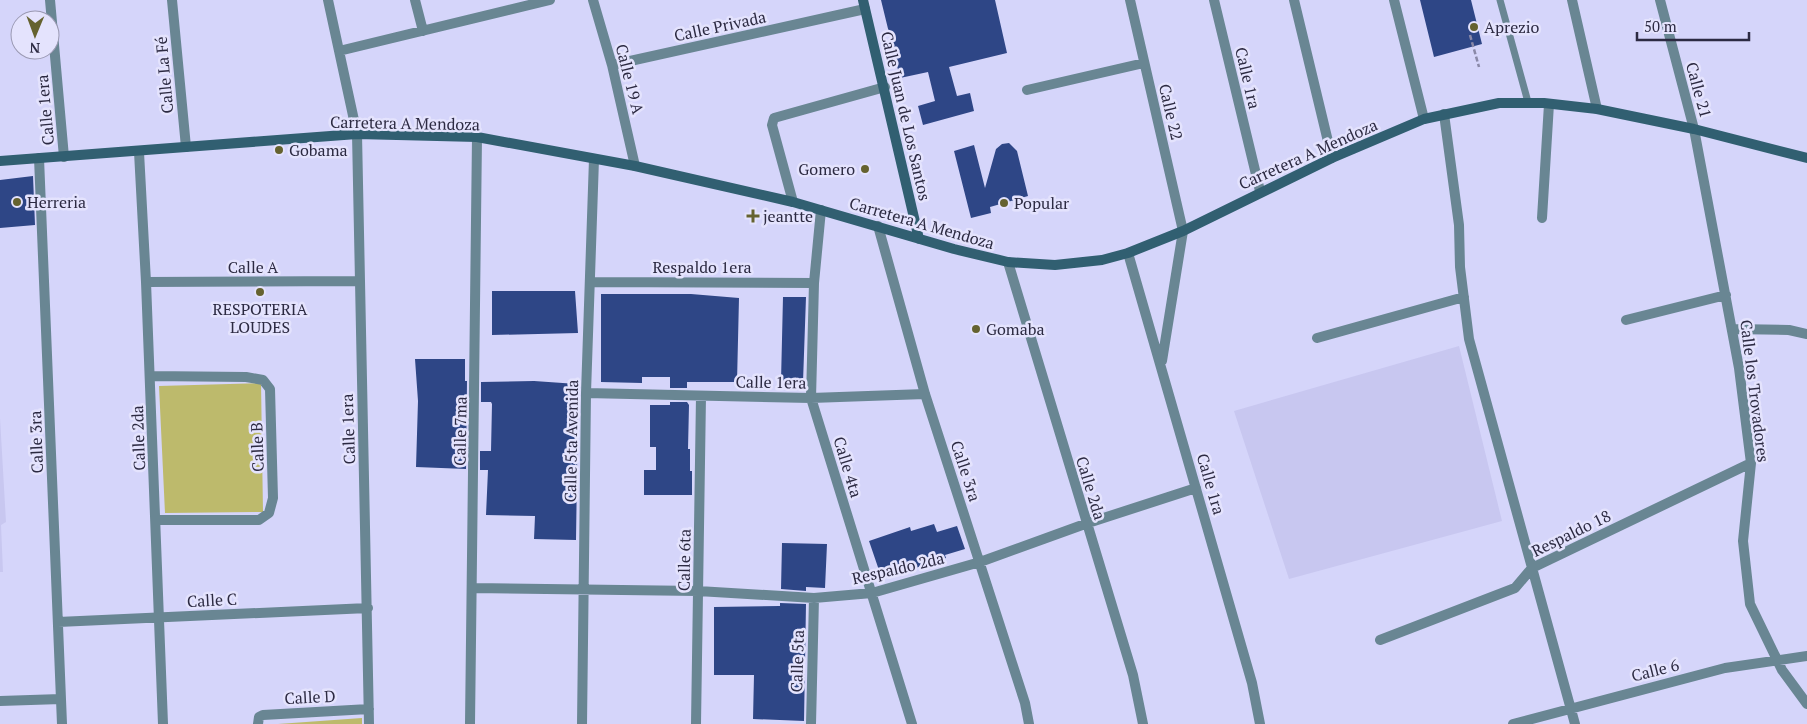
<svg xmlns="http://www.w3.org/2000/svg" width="1807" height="724" font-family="'PT Serif',serif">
	<rect width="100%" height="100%" fill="#d5d5fa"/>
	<!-- built -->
	<path fill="#c8c7f0" d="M1459 346 1502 521 1289 579 1234 411Z
		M0 418 6 522 1 525 3 572H0Z"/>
	<!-- green -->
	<path fill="#bdba6c" d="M261 383 263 512 165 513 159 386Z
		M362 718V724H278Z"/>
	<!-- building -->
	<path fill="#2e4686" d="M881 0H995L1007 53 949 67 957 96 970 93 974 111 923 125 918 106 935 101 928 72 900 78Z
		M1420 0H1471L1482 44 1434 57Z
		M1009 143 1017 151 1028 196 990 207 991 213 971 218 954 151 974 145 985 188 996 149 1002 144Z
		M33 176 35 225 0 228V180Z
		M492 291H575L578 333 492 335Z
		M601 294H691L739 298 737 382H687V388H670V377H642V383L601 382Z
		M783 297H806L803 382 781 381Z
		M415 359H465V381H467L466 469 416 467 418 401Z
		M534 381 577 384 576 406H578L576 540 534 539 535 516 486 515 488 470H480V451H491L492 404 491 402H481V382Z
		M670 402H687L689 405 688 449H690V471H692V495H644V470H656V447H650V405H670Z
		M934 524 937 532 957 526 965 549 945 555 946 558 882 579 869 541 910 527 911 531Z
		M782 543 827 544 825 588 806 587V591L781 589Z
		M780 603 806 604 804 721 753 719 754 675H714V607L780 606Z"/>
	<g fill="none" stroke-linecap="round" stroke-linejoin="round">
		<!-- path -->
		<path stroke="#8a89a8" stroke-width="2.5" stroke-dasharray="5 2.5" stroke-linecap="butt" d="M1470 35 1479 67"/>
		<!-- lane -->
		<path stroke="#698693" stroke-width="7" d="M1500 0 1528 102"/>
		<!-- street -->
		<path stroke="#698693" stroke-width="10" d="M50 0 64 157
			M172 0 186 147
			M328 0 357 134 369 724
			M415 0 423 31
			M593 0 612 65 635 166
			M1130 0 1183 231 1162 361
			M1214 0 1260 191
			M1294 0 1332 158
			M1394 0 1424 119
			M1572 0 1597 109
			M1660 0 1694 129 1739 368 1751 463 1743 541 1750 604 1782 670 1807 704
			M339 51 550 0
			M612 65 865 9
			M1027 90 1144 63
			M1444 114 1459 225 1460 267 1469 339 1575 724
			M139 152 146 282 163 724
			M39 158 62 724
			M793 202 772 125 774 118 885 87
			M821 210 814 283 811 398 912 724
			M1542 218 1549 104
			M878 226 925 394 1025 703 1029 724
			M1128 253 1252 683 1260 724
			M1008 262 1133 675 1143 724
			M146 282 359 281
			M591 282 814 283
			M1626 320 1726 295
			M1732 329 1789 330 1807 334
			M1317 338 1464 297
			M150 376 246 377 263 380 270 389 273 498 269 513 259 520H156
			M586 393 811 398 925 394
			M473 588 698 591 814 598 872 593 980 562 1085 524 1196 488
			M58 622 368 608
			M1380 640 1515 588 1532 568 1751 463
			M0 701 61 699
			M258 724 259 717 263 715 369 709
			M470 724 477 137
			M582 724 586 393 594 159
			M696 724 701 396
			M811 724 814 598
			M1513 724 1725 668 1807 656"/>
		<!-- secondary -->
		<path stroke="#315f71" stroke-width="10" d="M863 0 919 239
			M0 161 357 134 477 137 635 166 793 202 954 249 1008 262 1055 265 1102 260 1128 253 1183 231 1332 158 1424 119 1499 103H1544L1597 109 1694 129 1807 158"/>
	</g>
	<!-- markers -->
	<g fill="#65622f" stroke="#e4e3fd" stroke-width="2">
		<circle cx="1474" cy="27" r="5"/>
		<circle cx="279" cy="150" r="5"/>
		<circle cx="865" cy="169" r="5"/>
		<circle cx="17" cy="202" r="5"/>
		<circle cx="1004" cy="203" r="5"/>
		<path d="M750.5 208.5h5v5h5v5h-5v5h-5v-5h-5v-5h5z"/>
		<circle cx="260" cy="292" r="5"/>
		<circle cx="976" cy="329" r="5"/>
	</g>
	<g text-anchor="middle" stroke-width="5" stroke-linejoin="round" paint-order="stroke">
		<!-- street labels -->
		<g font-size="16" fill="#2c2a42" stroke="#e4e3fd">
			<text transform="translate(720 26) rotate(-12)" y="6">Calle Privada</text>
			<text transform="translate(164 75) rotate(-95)" y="6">Calle La Fé</text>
			<text transform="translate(1248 78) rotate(77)" y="6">Calle 1ra</text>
			<text transform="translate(630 79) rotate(76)" y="6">Calle 19 A</text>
			<text transform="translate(1699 90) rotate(75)" y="6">Calle 21</text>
			<text transform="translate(45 110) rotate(-95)" y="6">Calle 1era</text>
			<text transform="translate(1171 112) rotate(77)" y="6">Calle 22</text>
			<text transform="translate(906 116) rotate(77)" y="6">Calle Juan de Los Santos</text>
			<text transform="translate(405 123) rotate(1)" y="6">Carretera A Mendoza</text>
			<text transform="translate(1308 154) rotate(-24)" y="6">Carretera A Mendoza</text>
			<text transform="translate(922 223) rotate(16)" y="6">Carretera A Mendoza</text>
			<text x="253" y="273">Calle A</text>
			<text x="702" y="273">Respaldo 1era</text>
			<text transform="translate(771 382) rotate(1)" y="6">Calle 1era</text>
			<text transform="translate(1755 391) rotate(83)" y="6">Calle los Trovadores</text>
			<text transform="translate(348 429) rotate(-92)" y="6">Calle 1era</text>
			<text transform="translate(460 431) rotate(-89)" y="6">Calle 7ma</text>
			<text transform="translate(138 438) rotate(-92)" y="6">Calle 2da</text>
			<text transform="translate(571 441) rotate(-89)" y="6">Calle 5ta Avenida</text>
			<text transform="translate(36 442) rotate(-92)" y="6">Calle 3ra</text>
			<text transform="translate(257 447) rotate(-92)" y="6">Calle B</text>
			<text transform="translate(848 467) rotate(73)" y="6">Calle 4ta</text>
			<text transform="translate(966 471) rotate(72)" y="6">Calle 3ra</text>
			<text transform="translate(1211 484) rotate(74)" y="6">Calle 1ra</text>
			<text transform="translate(1091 488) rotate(73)" y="6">Calle 2da</text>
			<text transform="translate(1571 533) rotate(-26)" y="6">Respaldo 18</text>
			<text transform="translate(684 560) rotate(-89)" y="6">Calle 6ta</text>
			<text transform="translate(898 568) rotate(-13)" y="6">Respaldo 2da</text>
			<text transform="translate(212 600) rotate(-3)" y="6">Calle C</text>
			<text transform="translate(797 661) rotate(-88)" y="6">Calle 5ta</text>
			<text transform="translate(1655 670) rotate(-14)" y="6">Calle 6</text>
			<text transform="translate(310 697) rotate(-3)" y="6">Calle D</text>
		</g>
		<!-- poi labels -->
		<g font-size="16" fill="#2c2a42" stroke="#e4e3fd" text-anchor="start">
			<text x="1484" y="33">Aprezio</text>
			<text x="289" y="156">Gobama</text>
			<text x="855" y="175" text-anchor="end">Gomero</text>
			<text x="27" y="208">Herreria</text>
			<text x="1014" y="209">Popular</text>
			<text x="763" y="222">jeantte</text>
			<text x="260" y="315" text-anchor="middle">RESPOTERIA<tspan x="260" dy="18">LOUDES</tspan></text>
			<text x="986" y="335">Gomaba</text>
		</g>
	</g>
	<!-- north arrow -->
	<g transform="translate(35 35) rotate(181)"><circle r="24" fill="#e4e3fd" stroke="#9a99b2"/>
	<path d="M0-4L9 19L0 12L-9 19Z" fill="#65622f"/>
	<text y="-8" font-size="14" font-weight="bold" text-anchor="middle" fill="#2c2a42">N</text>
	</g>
	<!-- scale -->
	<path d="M1637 32v8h112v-8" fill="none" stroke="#2c2a42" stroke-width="2.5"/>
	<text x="1644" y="32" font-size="15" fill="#2c2a42" stroke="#e4e3fd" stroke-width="4" paint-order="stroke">50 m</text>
</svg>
